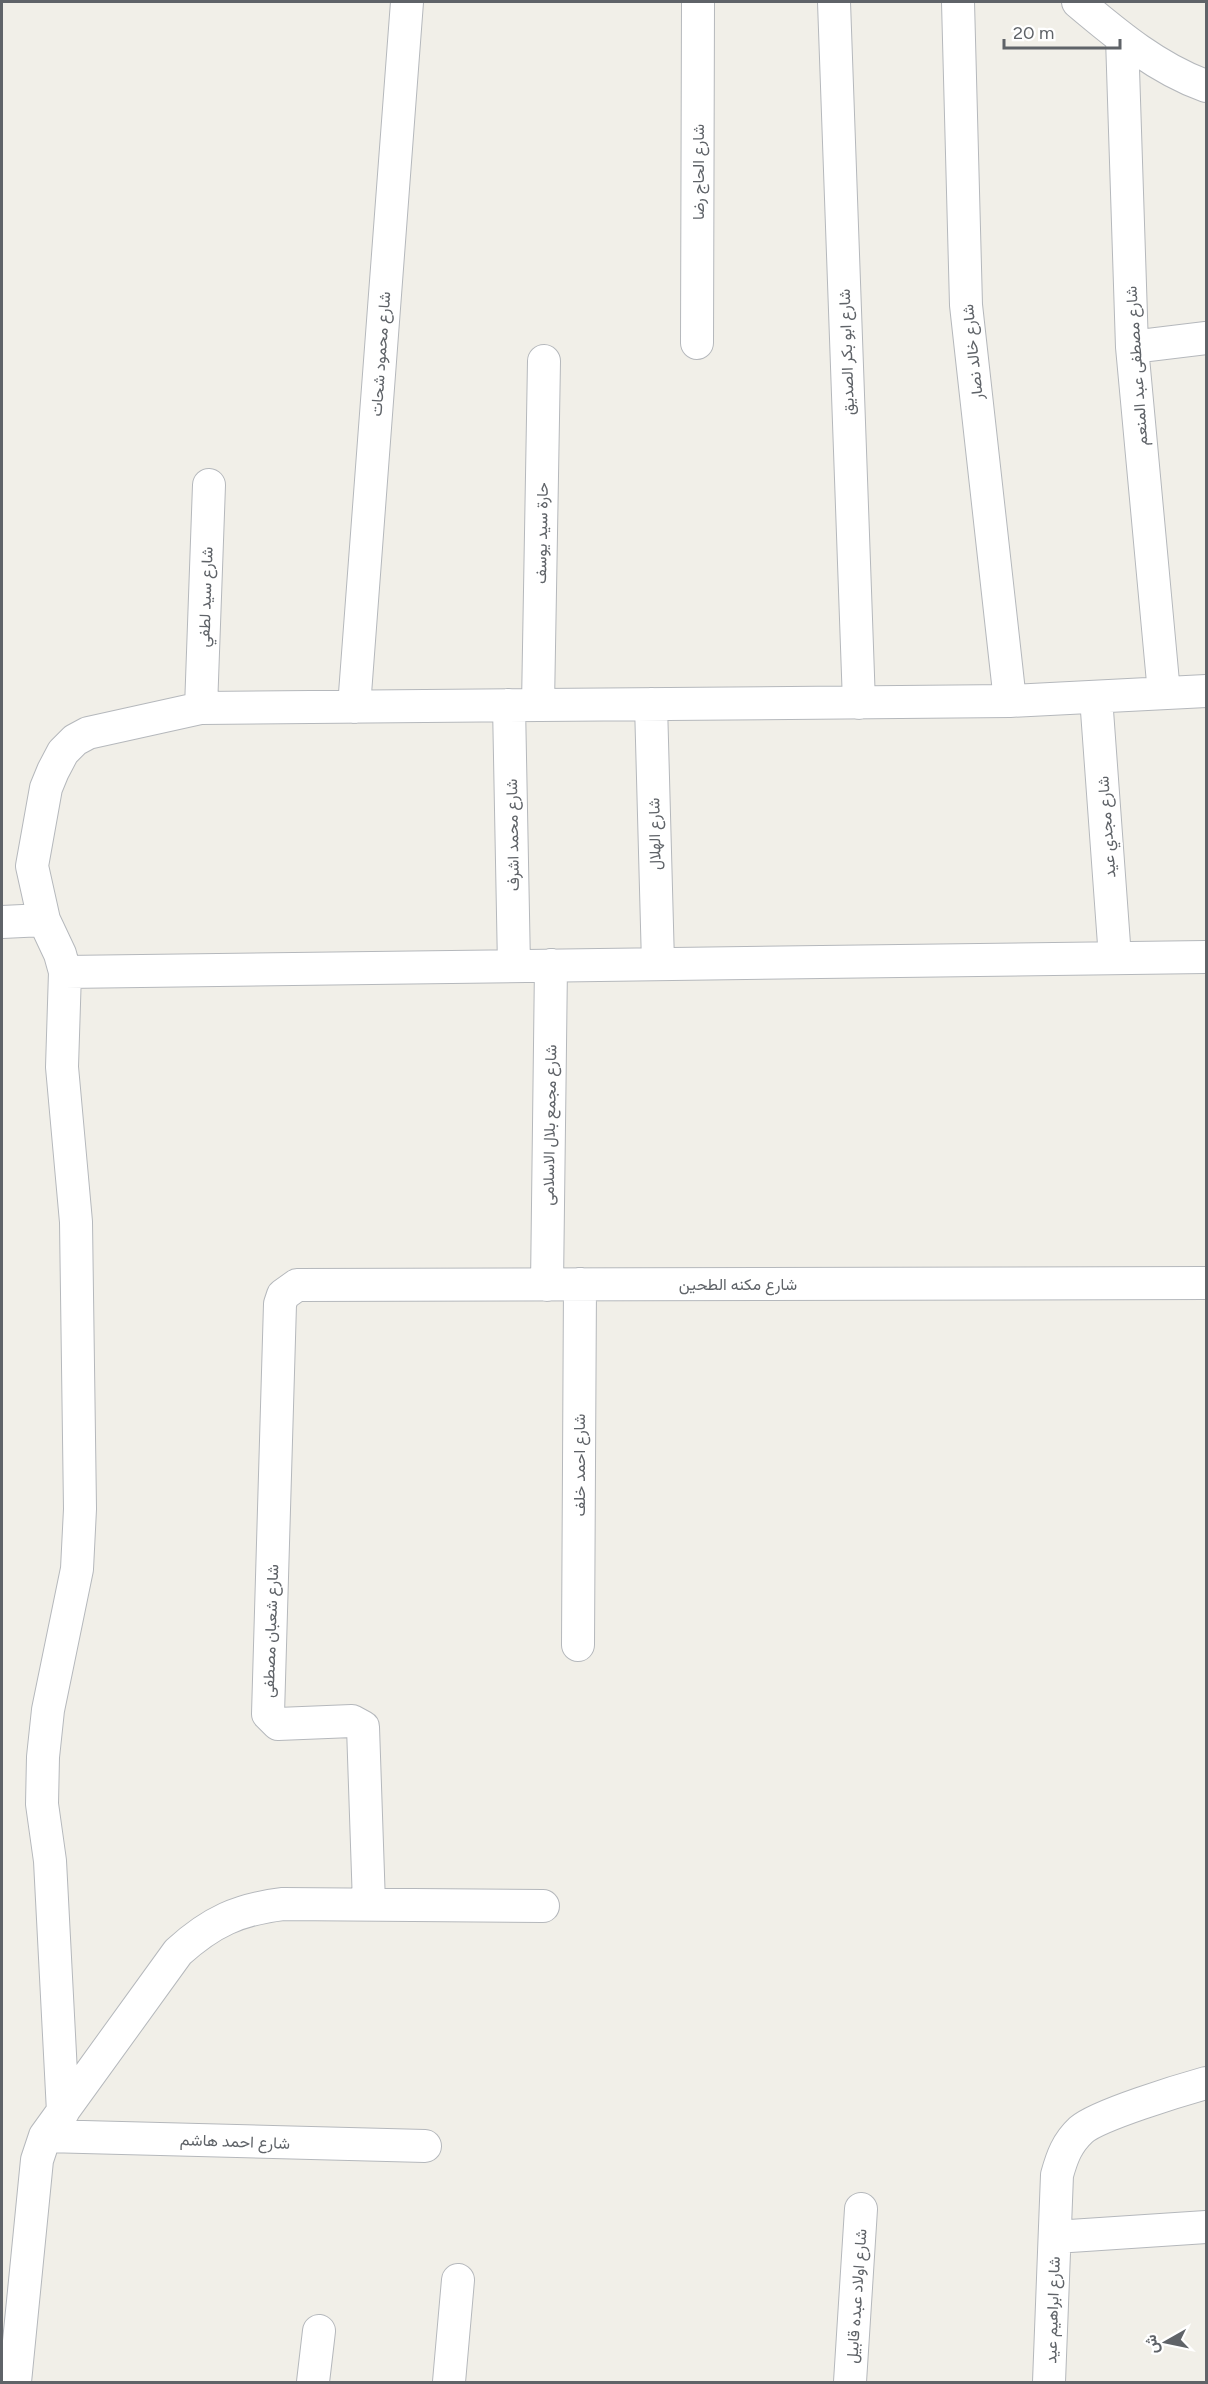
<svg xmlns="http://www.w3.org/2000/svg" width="1208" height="2384" font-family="Figtree,Vazirmatn,sans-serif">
	<rect width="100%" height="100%" fill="#f1efe8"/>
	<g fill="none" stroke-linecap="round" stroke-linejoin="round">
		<defs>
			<path id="minor" d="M834 2 859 703
				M958 2 966 305 1010 701
				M1078 2C1117 35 1158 69 1206 86
				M1122 38 1132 347 1164 693
				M697 343 698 2
				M1132 347 1206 338
				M1096 697 1115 958
				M651 704 658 963
				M509 705 514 966
				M538 705 544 361
				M354 707 407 2
				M201 708 209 485
				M2 922 44 920
				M65 972 1206 957
				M547 1285 551 965
				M578 1645 580 1284
				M369 1904 363 1727 352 1721 278 1724 268 1714 280 1304 283 1295 297 1285 1206 1283
				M63 2112 50 1861 42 1804 43 1757 48 1710 77 1569 80 1509 76 1222 62 1067 65 972 60 954 44 920 32 866 46 788 53 771 63 752 75 740 88 733 201 708 1010 701 1206 691
				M45 2136 425 2146
				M1055 2237 1206 2227
				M15 2382 37 2160 45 2136 178 1952C211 1922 239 1909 283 1904L543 1906
				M313 2382 319 2331
				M449 2382 458 2280
				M850 2382 861 2209
				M1049 2382 1057 2175C1062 2157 1067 2143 1081 2130 1098 2115 1181 2090 1206 2083"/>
		</defs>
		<!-- minor casing -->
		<use href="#minor" stroke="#b5b8bc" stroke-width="34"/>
		<!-- minor -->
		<use href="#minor" stroke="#fff" stroke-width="32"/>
	</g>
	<g text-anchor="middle" stroke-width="4.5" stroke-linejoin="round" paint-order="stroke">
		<!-- street labels -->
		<g font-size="16" fill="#5f6368" stroke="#fff">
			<text transform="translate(698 172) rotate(-90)" y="6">شارع الحاج رضا</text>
			<text transform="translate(846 352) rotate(-92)" y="6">شارع ابو بكر الصديق</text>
			<text transform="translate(972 352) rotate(-96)" y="6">شارع خالد نصار</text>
			<text transform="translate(380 354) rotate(-86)" y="6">شارع محمود شحات</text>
			<text transform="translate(1136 366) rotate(-94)" y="6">شارع مصطفى عبد المنعم</text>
			<text transform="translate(541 533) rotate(-89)" y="6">حارة سيد يوسف</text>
			<text transform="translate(205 597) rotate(-88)" y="6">شارع سيد لطفي</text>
			<text transform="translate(1106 827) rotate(-94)" y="6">شارع مجدي عيد</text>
			<text transform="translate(654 834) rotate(-91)" y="6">شارع الهلال</text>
			<text transform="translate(512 835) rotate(-91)" y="6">شارع محمد اشرف</text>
			<text transform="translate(549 1125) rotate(-89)" y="6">شارع مجمع بلال الاسلامى</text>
			<text x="738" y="1290">شارع مكنه الطحين</text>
			<text transform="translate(579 1465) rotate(-90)" y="6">شارع احمد خلف</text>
			<text transform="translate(270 1631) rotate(-88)" y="6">شارع شعبان مصطفى</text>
			<text transform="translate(235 2141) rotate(2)" y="6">شارع احمد هاشم</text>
			<text transform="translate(856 2296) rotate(-86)" y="6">شارع اولاد عبده قابيل</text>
			<text transform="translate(1052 2310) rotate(-88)" y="6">شارع ابراهيم عيد</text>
		</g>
	</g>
	<!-- border -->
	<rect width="1208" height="2384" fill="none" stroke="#5f6368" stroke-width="6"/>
	<!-- north arrow -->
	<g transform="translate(1166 2342) rotate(261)" stroke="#ffffff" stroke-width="4.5" paint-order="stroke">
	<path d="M0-4.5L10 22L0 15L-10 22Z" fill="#5f6368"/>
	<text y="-9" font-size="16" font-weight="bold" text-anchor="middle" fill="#5f6368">ش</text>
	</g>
	<!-- scale -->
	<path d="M1004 39v9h116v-9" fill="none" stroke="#5f6368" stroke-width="3"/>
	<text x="1013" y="39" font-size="18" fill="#5f6368" stroke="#ffffff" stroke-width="4.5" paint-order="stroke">20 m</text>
</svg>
